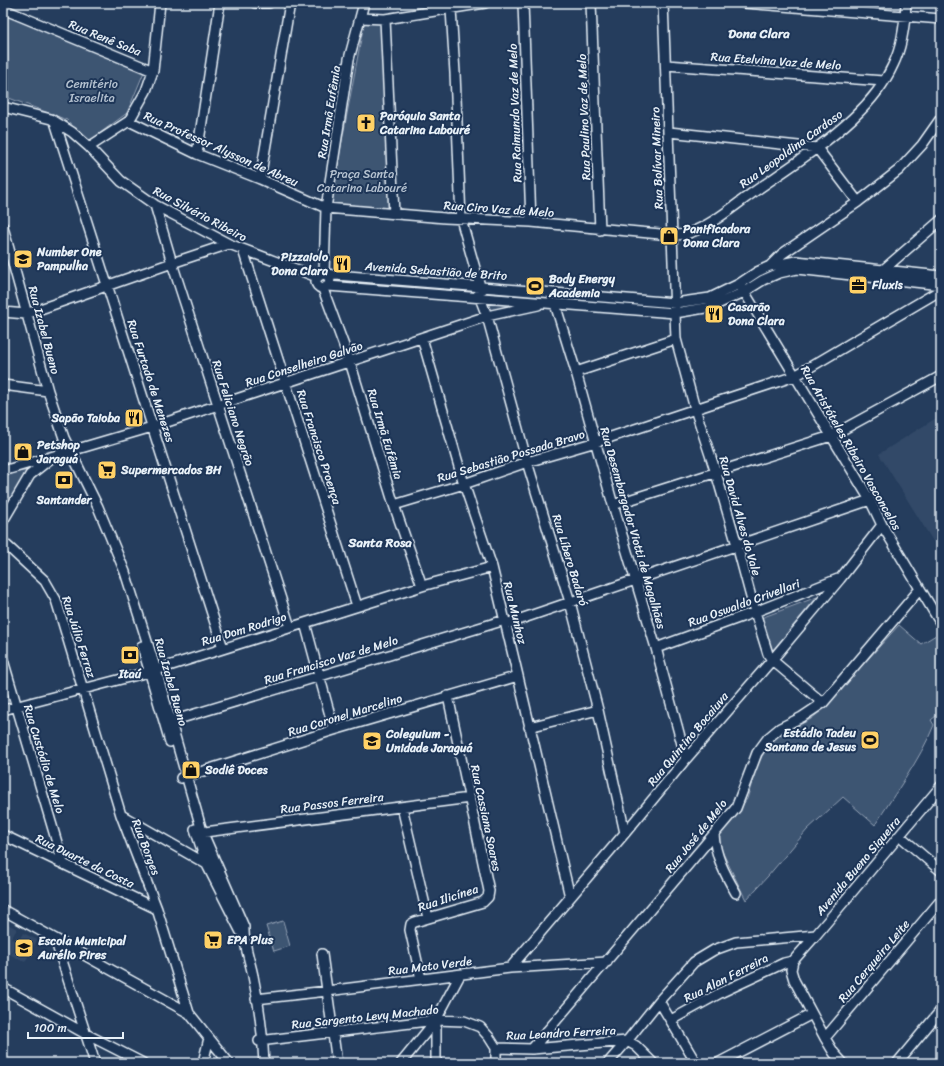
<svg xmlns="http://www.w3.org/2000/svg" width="944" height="1066" font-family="Sriracha,sans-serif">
	<rect width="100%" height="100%" fill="#253d5d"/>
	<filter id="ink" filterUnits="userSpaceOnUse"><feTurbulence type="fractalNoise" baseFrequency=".025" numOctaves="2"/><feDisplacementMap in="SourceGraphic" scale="8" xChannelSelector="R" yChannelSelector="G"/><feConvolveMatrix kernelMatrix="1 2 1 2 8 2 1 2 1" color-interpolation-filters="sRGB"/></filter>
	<g filter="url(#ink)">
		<!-- built -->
		<path fill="#334a68" d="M941 415V554L879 454Z
			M3 922 17 929 11 939 17 941 5 965 3 964V941L5 936 3 935Z
			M23 933 37 940 25 962 11 955Z"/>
		<!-- green -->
		<path fill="#3e5472" stroke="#93a2b5" d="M8 14 144 72 127 113 88 142 67 120 9 98Z
			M364 23H383L391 211 330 205Z
			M483 300 535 305 489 317Z
			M18 471H27L3 513V474Z
			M817 597 772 651 761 618Z
			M899 625 921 644 941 632V712L931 720 934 725C919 762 896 791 875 825L843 797 807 830 768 876 746 900 715 837 740 808 747 799 758 762 773 739 811 719 821 711Z
			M283 921 290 946 274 951 266 926Z"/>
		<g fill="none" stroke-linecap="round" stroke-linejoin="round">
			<defs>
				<path id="minor" d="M255 3H269
					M523 3 531 222
					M591 3 600 230
					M663 3 676 339 695 409 716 473 737 545 755 612 768 654 772 660 823 703
					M744 3 941 19
					M3 9 153 71
					M451 9 455 73 461 219 480 286 483 289
					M360 18 385 19 485 3
					M385 19 394 214
					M666 65 884 81
					M3 107 51 119 72 132 89 147 121 181 155 205 229 244 317 277
					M129 121 197 154 260 179 326 208 445 218 531 222 671 235C677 235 684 235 689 233 712 225 731 208 751 194 785 170 822 147 853 118 869 103 884 85 893 65 902 47 905 23 906 3
					M55 122 223 648
					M669 132 817 148 858 202
					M89 147 129 121 146 91 153 71 160 3
					M197 154 220 3
					M260 179 290 3
					M155 205 172 263 290 627
					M3 227 48 391 64 438 98 507 125 572 156 670 202 831 244 927C243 944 250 960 253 976 259 1004 263 1034 264 1063
					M243 250 357 606
					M770 266 782 254 858 202 899 170 922 145 941 118
					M883 270 941 220
					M324 274 326 208 349 59 364 3
					M326 275 330 278 329 285 323 289C313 286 314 276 324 274L675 303 710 298 739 284 757 272 770 266 796 261 941 276
					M328 286 675 313 711 307 744 292 763 280 779 273 797 269 941 285
					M742 288 870 500 882 525 941 624
					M323 289 350 362 394 505 422 586
					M478 295 480 298 487 316 527 462 570 602 598 710 625 833
					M555 304 576 372 613 505 656 648 686 759
					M3 312 26 314 172 263 229 244
					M422 338 464 484 492 567 518 676 570 897
					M576 372 676 339
					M3 385 48 391
					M3 471 152 427 487 316 538 305
					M394 505 464 484 527 462 596 442 795 376 941 290
					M613 505 831 436 941 376
					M3 521 30 475 50 459
					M3 542 45 581 56 600 121 815 157 909 189 1013 229 1063
					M305 623 334 730
					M506 624 870 500
					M142 646 170 742
					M656 648 755 612 838 579
					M3 660 63 863
					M3 710 156 670 422 586 492 567
					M165 723 505 620
					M529 727 598 710
					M181 778 334 730 518 676
					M402 807 428 918
					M121 815 210 866
					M195 829 207 865 241 932
					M197 833 470 798
					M714 834C715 856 725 874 736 893
					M3 835 157 909
					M900 836 941 871
					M3 910 189 1013
					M55 939 95 1063
					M322 954 337 1063
					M793 961 816 935 941 786
					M793 961 791 970 794 980 825 1038 834 1053 843 1063
					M510 968 625 833 686 759 772 660 840 579 882 525
					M421 979 410 930 411 924 415 922 483 902 488 897 489 891 448 696
					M3 988 86 1034 143 1063
					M256 999 327 991 510 968 607 962
					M659 1001 696 1063
					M671 1020 722 992 784 963 793 961
					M825 1038 941 900
					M259 1041 436 1020 464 1021 480 1027 489 1037 496 1048V1063
					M496 1048 532 1049 627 1041 636 1046 653 1063
					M532 1049 736 808 757 753 768 738 780 728 802 717 823 703 920 589
					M203 1063 209 1038
					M401 1063 436 1020
					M436 1063V1020L460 975
					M608 1063 627 1041 659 1001 694 962 714 950 736 942 816 935
					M718 1063 812 1014
					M897 1063 941 1010"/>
			</defs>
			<!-- minor casing -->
			<use href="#minor" stroke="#e8f1f8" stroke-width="12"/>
			<!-- minor -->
			<use href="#minor" stroke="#1d3557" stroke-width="9"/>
		</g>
	</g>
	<!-- icons -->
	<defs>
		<symbol id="church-square" viewBox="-11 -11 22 22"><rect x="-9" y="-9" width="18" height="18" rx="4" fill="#ffd166" stroke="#1d3557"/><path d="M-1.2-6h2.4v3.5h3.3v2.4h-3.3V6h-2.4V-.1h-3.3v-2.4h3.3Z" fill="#111"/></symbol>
		<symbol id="shop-square" viewBox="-11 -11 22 22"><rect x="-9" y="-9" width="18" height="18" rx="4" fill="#ffd166" stroke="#1d3557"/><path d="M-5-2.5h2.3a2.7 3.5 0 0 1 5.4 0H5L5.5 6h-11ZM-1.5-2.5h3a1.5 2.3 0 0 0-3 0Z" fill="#111"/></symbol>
		<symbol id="school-square" viewBox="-11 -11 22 22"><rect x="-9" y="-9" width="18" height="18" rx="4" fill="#ffd166" stroke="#1d3557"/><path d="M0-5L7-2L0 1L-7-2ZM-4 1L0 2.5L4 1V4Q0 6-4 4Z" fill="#111"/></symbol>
		<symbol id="restaurant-square" viewBox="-11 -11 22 22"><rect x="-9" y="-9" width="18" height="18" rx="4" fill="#ffd166" stroke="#1d3557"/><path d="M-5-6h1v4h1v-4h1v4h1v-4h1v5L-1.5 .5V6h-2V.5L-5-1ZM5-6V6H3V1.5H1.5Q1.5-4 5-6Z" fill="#111"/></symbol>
		<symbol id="office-square" viewBox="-11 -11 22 22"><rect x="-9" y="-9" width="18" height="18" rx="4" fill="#ffd166" stroke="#1d3557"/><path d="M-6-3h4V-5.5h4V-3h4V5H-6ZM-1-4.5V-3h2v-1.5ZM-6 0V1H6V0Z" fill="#111"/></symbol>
		<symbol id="stadium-square" viewBox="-11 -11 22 22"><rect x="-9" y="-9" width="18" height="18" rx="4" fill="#ffd166" stroke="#1d3557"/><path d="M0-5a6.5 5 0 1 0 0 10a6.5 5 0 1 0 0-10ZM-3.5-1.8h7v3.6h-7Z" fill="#111"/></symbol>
		<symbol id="supermarket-square" viewBox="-11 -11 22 22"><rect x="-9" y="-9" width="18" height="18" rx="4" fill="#ffd166" stroke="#1d3557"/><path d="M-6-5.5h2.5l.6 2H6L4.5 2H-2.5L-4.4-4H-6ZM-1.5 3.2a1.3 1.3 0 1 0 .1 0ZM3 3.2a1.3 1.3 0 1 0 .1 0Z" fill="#111"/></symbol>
		<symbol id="bank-square" viewBox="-11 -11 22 22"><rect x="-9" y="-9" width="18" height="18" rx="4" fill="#ffd166" stroke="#1d3557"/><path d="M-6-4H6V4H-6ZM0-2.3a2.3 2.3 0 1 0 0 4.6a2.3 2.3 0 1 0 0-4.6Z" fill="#111"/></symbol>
	</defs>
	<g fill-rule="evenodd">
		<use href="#church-square" x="355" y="112" width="22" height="22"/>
		<use href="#shop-square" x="658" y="225" width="22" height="22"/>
		<use href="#school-square" x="12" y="248" width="22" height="22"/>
		<use href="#restaurant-square" x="331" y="253" width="22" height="22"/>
		<use href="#office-square" x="847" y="274" width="22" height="22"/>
		<use href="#stadium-square" x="524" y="275" width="22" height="22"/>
		<use href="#restaurant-square" x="703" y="303" width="22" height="22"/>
		<use href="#restaurant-square" x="123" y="407" width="22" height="22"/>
		<use href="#shop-square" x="12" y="441" width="22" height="22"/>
		<use href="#supermarket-square" x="96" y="459" width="22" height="22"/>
		<use href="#bank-square" x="53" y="469" width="22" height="22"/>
		<use href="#bank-square" x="119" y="644" width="22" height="22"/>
		<use href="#stadium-square" x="859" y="729" width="22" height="22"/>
		<use href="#school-square" x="361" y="730" width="22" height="22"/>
		<use href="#shop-square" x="180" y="759" width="22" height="22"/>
		<use href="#supermarket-square" x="202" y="929" width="22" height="22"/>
		<use href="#school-square" x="13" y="937" width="22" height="22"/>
	</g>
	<g text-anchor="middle" stroke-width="4" stroke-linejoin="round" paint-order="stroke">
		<!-- street labels -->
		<g font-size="12" fill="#e8f1f8" stroke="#1d3557">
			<text transform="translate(105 38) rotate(22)" y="4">Rua Renê Saba</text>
			<text transform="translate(776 61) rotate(4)" y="4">Rua Etelvina Vaz de Melo</text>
			<text transform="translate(329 112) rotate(-81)" y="4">Rua Irmã Eufêmia</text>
			<text transform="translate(515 113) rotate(-92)" y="4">Rua Raimundo Vaz de Melo</text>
			<text transform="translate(584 117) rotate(-92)" y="4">Rua Paulino Vaz de Melo</text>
			<text transform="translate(221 149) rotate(24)" y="4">Rua Professor Alysson de Abreu</text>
			<text transform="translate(791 149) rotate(-36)" y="4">Rua Leopoldina Cardoso</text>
			<text transform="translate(657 158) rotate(-92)" y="4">Rua Bolívar Mineiro</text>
			<text transform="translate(499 209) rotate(4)" y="4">Rua Ciro Vaz de Melo</text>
			<text transform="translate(200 214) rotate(28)" y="4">Rua Silvério Ribeiro</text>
			<text transform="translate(436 271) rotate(4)" y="4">Avenida Sebastião de Brito</text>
			<text transform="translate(44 330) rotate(75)" y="4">Rua Izabel Bueno</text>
			<text transform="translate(304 364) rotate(-18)" y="4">Rua Conselheiro Galvão</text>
			<text transform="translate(151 381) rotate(72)" y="4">Rua Furtado de Menezes</text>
			<text transform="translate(233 413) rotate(72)" y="4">Rua Feliciano Negrão</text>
			<text transform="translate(385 434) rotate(73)" y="4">Rua Irmã Eufêmia</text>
			<text transform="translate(319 447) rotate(72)" y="4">Rua Francisco Proença</text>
			<text transform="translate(851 448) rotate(60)" y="4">Rua Aristóteles Ribeiro Vasconcelos</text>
			<text transform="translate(511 456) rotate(-17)" y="4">Rua Sebastião Possada Bravo</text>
			<text transform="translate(740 516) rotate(74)" y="4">Rua David Alves do Vale</text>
			<text transform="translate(633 528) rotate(74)" y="4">Rua Desembargador Viotti de Magalhães</text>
			<text transform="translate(570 560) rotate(73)" y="4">Rua Líbero Badaró</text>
			<text transform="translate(744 603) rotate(-20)" y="4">Rua Oswaldo Crivellari</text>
			<text transform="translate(515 613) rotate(76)" y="4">Rua Munhoz</text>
			<text transform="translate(244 629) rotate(-17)" y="4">Rua Dom Rodrigo</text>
			<text transform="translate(79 637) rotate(72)" y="4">Rua Júlio Ferraz</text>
			<text transform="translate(331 660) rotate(-17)" y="4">Rua Francisco Vaz de Melo</text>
			<text transform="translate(171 682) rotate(74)" y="4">Rua Izabel Bueno</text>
			<text transform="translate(345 715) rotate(-17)" y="4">Rua Coronel Marcelino</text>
			<text transform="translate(688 739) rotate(-50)" y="4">Rua Quintino Bocaiuva</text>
			<text transform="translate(44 759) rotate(73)" y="4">Rua Custódio de Melo</text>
			<text transform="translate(332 803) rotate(-7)" y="4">Rua Passos Ferreira</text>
			<text transform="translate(486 818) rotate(78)" y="4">Rua Cassiana Soares</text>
			<text transform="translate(696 836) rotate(-51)" y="4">Rua José de Melo</text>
			<text transform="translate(146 847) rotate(69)" y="4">Rua Borges</text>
			<text transform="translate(85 861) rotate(26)" y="4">Rua Duarte da Costa</text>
			<text transform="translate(858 866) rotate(-50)" y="4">Avenida Bueno Siqueira</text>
			<text transform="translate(448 898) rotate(-18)" y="4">Rua Ilicínea</text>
			<text transform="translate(874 961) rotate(-50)" y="4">Rua Cerqueira Leite</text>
			<text transform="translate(430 966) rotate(-7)" y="4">Rua Mato Verde</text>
			<text transform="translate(726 978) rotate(-27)" y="4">Rua Alan Ferreira</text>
			<text transform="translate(365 1017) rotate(-6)" y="4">Rua Sargento Levy Machado</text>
			<text transform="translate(561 1033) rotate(-3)" y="4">Rua Leandro Ferreira</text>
		</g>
		<!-- park labels -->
		<g font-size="12" fill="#b5c2d0" stroke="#1d3557">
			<text x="92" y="88">Cemitério<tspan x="92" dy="14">Israelita</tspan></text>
			<text x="362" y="178">Praça Santa<tspan x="362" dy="14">Catarina Labouré</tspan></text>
		</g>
		<!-- poi labels -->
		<g font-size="12" font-weight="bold" fill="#e8f1f8" stroke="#1d3557" text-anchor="start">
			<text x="380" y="120">Paróquia Santa<tspan x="380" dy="14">Catarina Labouré</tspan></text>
			<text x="683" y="233">Panificadora<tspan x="683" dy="14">Dona Clara</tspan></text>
			<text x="37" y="256">Number One<tspan x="37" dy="14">Pampulha</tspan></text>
			<text x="328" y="261" text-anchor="end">Pizzaiolo<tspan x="328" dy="14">Dona Clara</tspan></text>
			<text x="549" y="283">Body Energy<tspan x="549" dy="14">Academia</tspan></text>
			<text x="872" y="289">Fluxis</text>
			<text x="728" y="311">Casarão<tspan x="728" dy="14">Dona Clara</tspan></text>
			<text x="120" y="422" text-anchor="end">Sapão Taioba</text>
			<text x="37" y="449">Petshop<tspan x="37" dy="14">Jaraguá</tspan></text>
			<text x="121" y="474">Supermercados BH</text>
			<text x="64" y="504" text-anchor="middle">Santander</text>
			<text x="130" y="678" text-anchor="middle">Itaú</text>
			<text x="856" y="737" text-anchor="end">Estádio Tadeu<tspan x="856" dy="14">Santana de Jesus</tspan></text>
			<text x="386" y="738">Coleguium -<tspan x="386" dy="14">Unidade Jaraguá</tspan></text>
			<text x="205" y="774">Sodiê Doces</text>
			<text x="227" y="944">EPA Plus</text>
			<text x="38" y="945">Escola Municipal<tspan x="38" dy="14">Aurélio Pires</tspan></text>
		</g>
		<!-- neighbourhood labels -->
		<g font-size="13" font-weight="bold" fill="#e8f1f8" stroke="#1d3557">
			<text x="759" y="38">Dona Clara</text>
			<text x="380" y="547">Santa Rosa</text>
		</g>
	</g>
	<!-- margin -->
	<rect width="944" height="1066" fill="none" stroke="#1d3557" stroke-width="16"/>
	<rect x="8" y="8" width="928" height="1050" fill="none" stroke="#e8f1f8" stroke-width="1.5" filter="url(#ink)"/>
	<!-- scale -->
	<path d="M28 1032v6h95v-6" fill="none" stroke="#e8f1f8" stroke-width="2"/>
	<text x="34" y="1032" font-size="12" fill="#e8f1f8" stroke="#1d3557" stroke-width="3" paint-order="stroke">100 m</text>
</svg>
